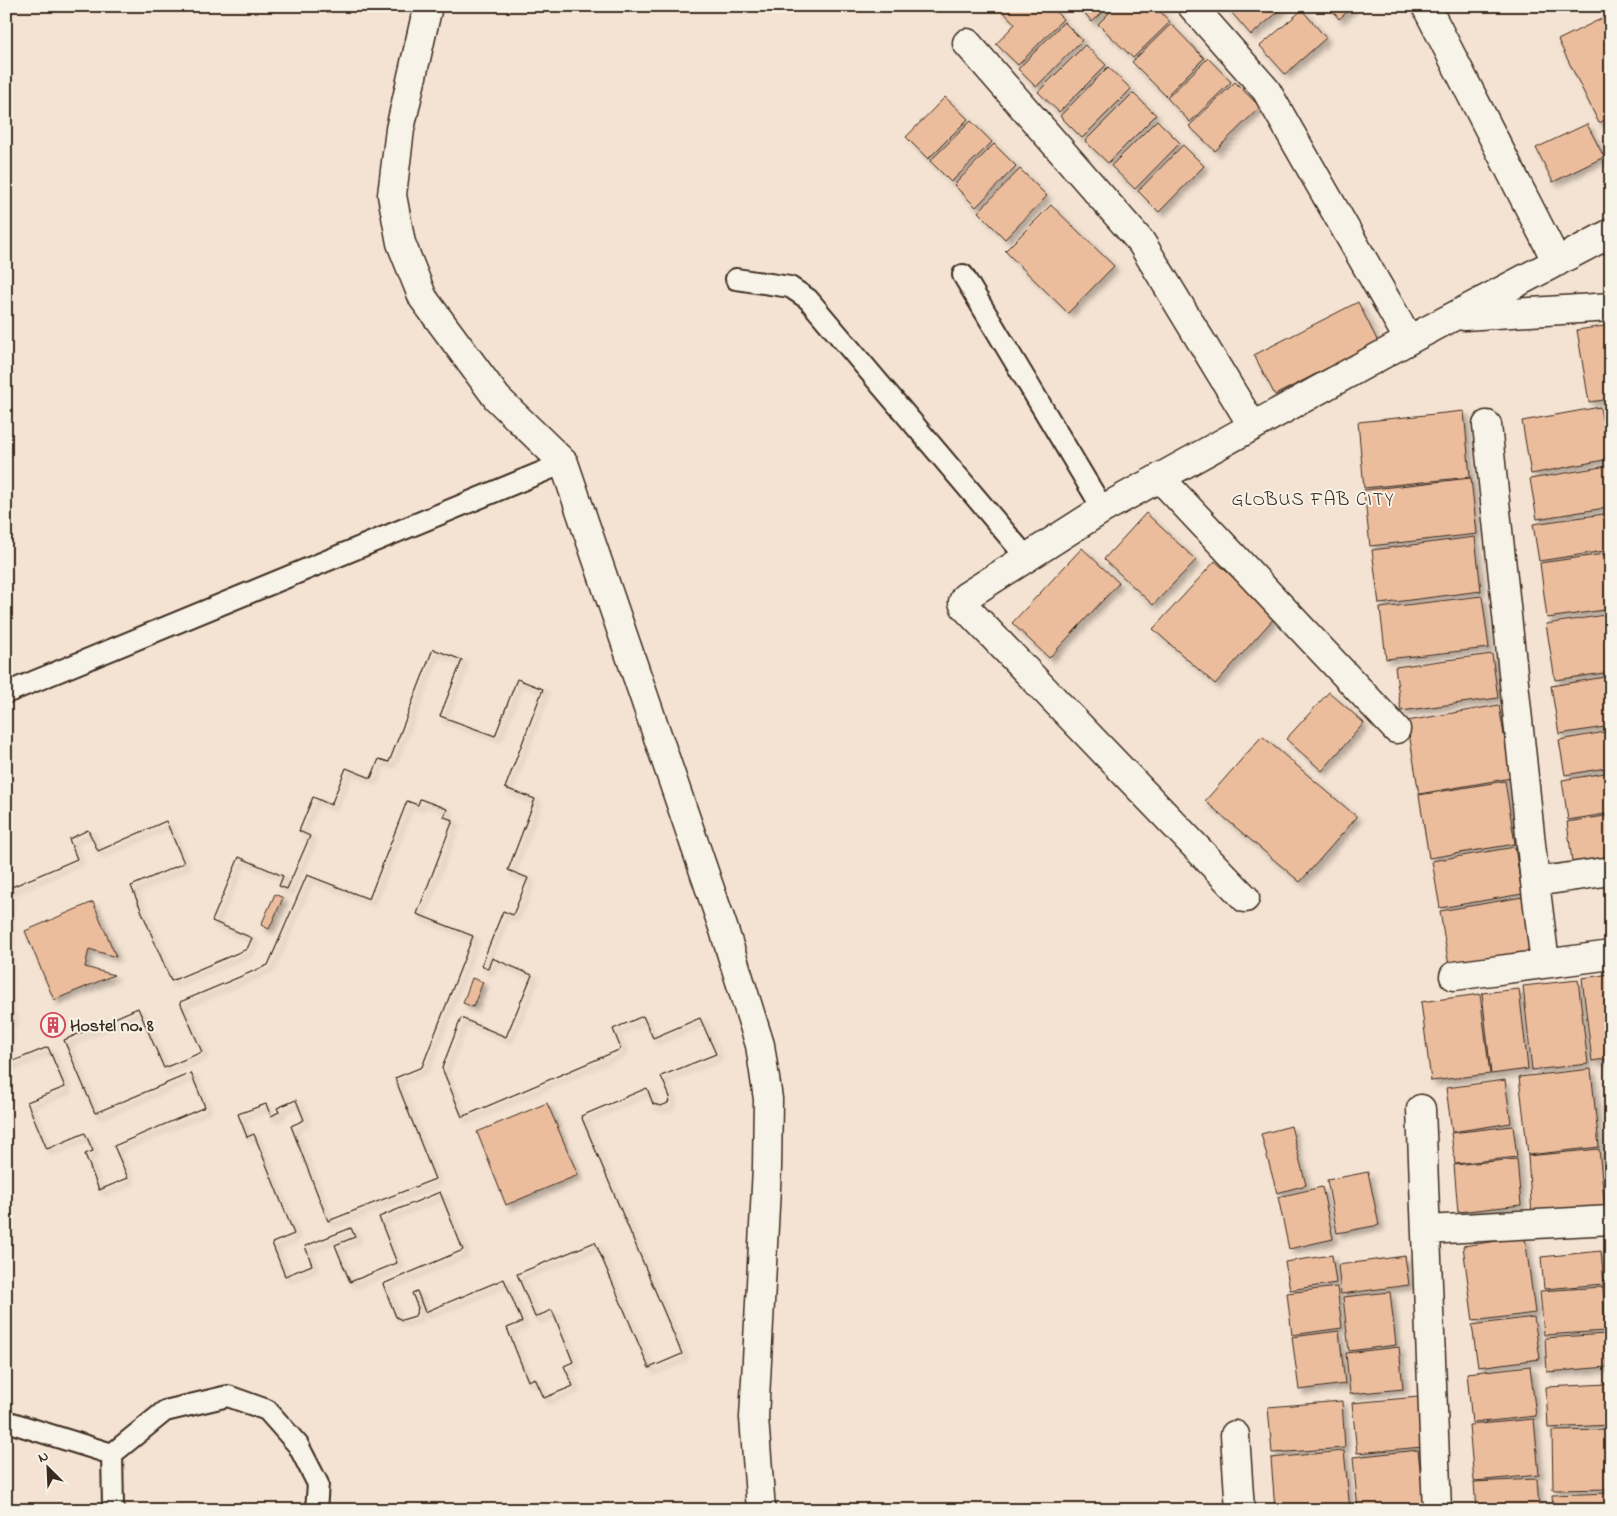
<svg xmlns="http://www.w3.org/2000/svg" width="1617" height="1516" font-family="'Indie Flower',sans-serif">
	<defs>
		<filter id="shadow"><feDropShadow dx="4.5" dy="4.5" stdDeviation="2.5" flood-color="#0004"/></filter>
	</defs>
	<rect width="100%" height="100%" fill="#f4e3d2"/>
	<filter id="ink" filterUnits="userSpaceOnUse"><feTurbulence type="fractalNoise" baseFrequency=".02" numOctaves="2"/><feDisplacementMap in="SourceGraphic" scale="10" xChannelSelector="R" yChannelSelector="G"/><feConvolveMatrix kernelMatrix="1 2 1 2 8 2 1 2 1" color-interpolation-filters="sRGB"/></filter>
	<g filter="url(#ink)">
		<!-- building -->
		<path fill="#ecbd9d" stroke="#3b2a1e" fill-rule="evenodd" filter="url(#shadow)" d="M998 6H1050L1063 19 1018 65 996 44 1015 24Z
			M1079 6H1110L1092 22Z
			M1116 6H1155L1170 22 1133 58 1098 24Z
			M1226 6H1285L1251 35Z
			M1329 6H1354L1339 19Z
			M1302 10 1326 38 1285 74 1260 46Z
			M1611 14V117L1599 123 1558 40Z
			M1064 22 1082 40 1036 87 1018 69Z
			M1171 24 1204 58 1166 96 1132 62Z
			M1085 45 1106 65 1059 112 1038 92Z
			M1208 58 1231 82 1190 122 1167 98Z
			M1108 67 1131 89 1082 138 1060 116Z
			M1235 82 1260 107 1215 151 1189 126Z
			M1133 93 1156 115 1108 163 1085 141Z
			M945 97 968 119 928 159 906 137Z
			M1157 120 1180 143 1135 189 1111 166Z
			M971 121 992 142 951 182 930 161Z
			M1587 124 1604 157 1553 182 1536 148Z
			M994 144 1016 166 976 207 954 185Z
			M1183 145 1204 166 1159 212 1138 191Z
			M1020 169 1047 196 1005 239 978 212Z
			M1051 205 1114 266 1068 313 1005 251Z
			M1358 302 1378 342 1275 395 1254 355Z
			M1611 325V399L1589 402 1577 330Z
			M1600 407 1609 459 1531 474 1522 421Z
			M1464 411 1470 477 1364 488 1358 422Z
			M1607 466 1611 486V507L1537 519 1530 479Z
			M1471 478 1477 534 1370 546 1364 490Z
			M1146 513 1196 560 1153 605 1104 559Z
			M1611 513V550L1539 561 1533 524Z
			M1475 537 1481 591 1379 604 1372 550Z
			M1082 548 1119 583 1049 658 1012 623Z
			M1611 553V609L1547 618 1540 563Z
			M1215 561 1276 616 1215 684 1153 629Z
			M1482 596 1489 648 1386 659 1380 608Z
			M1611 614V672L1555 680 1546 624Z
			M433 649 462 660 440 716 495 736 517 679 543 689 505 788 535 799 508 870 528 878 513 915 503 911 481 966 488 969 492 958 532 975 506 1037 461 1018 442 1068 462 1117 621 1049 613 1029 643 1016 653 1038 700 1018 716 1054 661 1076 670 1097 668 1103 661 1106 653 1104 647 1088 581 1116 682 1354 649 1368 595 1242 517 1274 535 1317 552 1310 573 1362 564 1366 573 1386 544 1398 535 1378 528 1381 507 1328 522 1322 504 1279 425 1312 417 1291 412 1293 418 1308 415 1316 402 1320 396 1317 383 1284 463 1250 440 1192 379 1217 397 1263 350 1282 335 1245 355 1237 351 1228 305 1246 312 1265 285 1276 272 1243 294 1234 254 1134 247 1137 238 1114 266 1104 271 1116 279 1112 277 1108 296 1100 304 1120 291 1126 328 1221 435 1179 395 1078 422 1067 473 936 417 914 453 820 444 817 447 809 420 799 418 805 407 801 369 899 307 875 268 965 180 1002 202 1052 164 1068 138 1008 64 1040 95 1113 191 1073 205 1107 114 1146 128 1178 99 1190 85 1154 93 1151 85 1133 47 1149 27 1102 65 1087 48 1047 6 1064V1021L12 1018 6 1005V887L7 889 77 859 69 839 88 830 98 851 166 821 184 863 131 886 171 981 247 949 252 938 212 921 239 857 283 876 279 886 287 889 310 836 299 831 313 797 331 805 346 768 371 778 379 759 389 762ZM275 894 283 898 269 929 261 925ZM93 902 116 957 89 949 85 967 114 975 54 1000 25 931ZM472 978 483 982 473 1007 463 1003ZM547 1103 578 1175 506 1205 477 1132Z
			M433 649 462 660 440 716 495 736 517 679 543 689 505 788 535 799 508 870 528 878 513 915 503 911 481 966 488 969 492 958 532 975 506 1037 461 1018 442 1068 462 1117 621 1049 613 1029 643 1016 653 1038 700 1018 716 1054 661 1076 670 1097 668 1103 661 1106 653 1104 647 1088 581 1116 682 1354 649 1368 595 1242 517 1274 535 1317 552 1310 573 1362 564 1366 573 1386 544 1398 535 1378 528 1381 507 1328 522 1322 504 1279 425 1312 417 1291 412 1293 418 1308 415 1316 402 1320 396 1317 383 1284 463 1250 440 1192 379 1217 397 1263 350 1282 335 1245 355 1237 351 1228 305 1246 312 1265 285 1276 272 1243 294 1234 254 1134 247 1137 238 1114 266 1104 271 1116 279 1112 277 1108 296 1100 304 1120 291 1126 328 1221 435 1179 395 1078 422 1067 473 936 417 914 453 820 444 817 447 809 420 799 418 805 407 801 369 899 307 875 268 965 180 1002 202 1052 164 1068 138 1008 64 1040 95 1113 191 1073 205 1107 114 1146 128 1178 99 1190 85 1154 93 1151 85 1133 47 1149 27 1102 65 1087 48 1047 6 1064V1021L12 1018 6 1005V887L7 889 77 859 69 839 88 830 98 851 166 821 184 863 131 886 171 981 247 949 252 938 212 921 239 857 283 876 279 886 287 889 310 836 299 831 313 797 331 805 346 768 371 778 379 759 389 762Z
			M1492 654 1498 698 1401 711 1395 667Z
			M1611 676V726L1559 734 1551 686Z
			M1329 692 1364 723 1322 771 1286 739Z
			M1499 705 1511 778 1419 794 1407 721Z
			M1611 731V767L1565 775 1559 740Z
			M1262 736 1357 817 1300 882 1205 801Z
			M1611 772V813L1568 820 1562 780Z
			M1505 781 1515 844 1429 858 1419 795Z
			M1611 815V864L1573 869 1567 822Z
			M1515 847 1522 894 1440 908 1432 861Z
			M1523 897 1532 951 1449 966 1440 911Z
			M1611 974V1058L1592 1061 1582 978Z
			M1578 980 1588 1064 1532 1070 1523 986Z
			M1519 989 1528 1069 1491 1074 1482 993Z
			M1480 994 1490 1074 1431 1081 1421 1002Z
			M1591 1069 1599 1147 1528 1155 1519 1077Z
			M1505 1080 1511 1123 1452 1132 1446 1088Z
			M1291 1126 1306 1185 1277 1193 1261 1134Z
			M1513 1126 1517 1157 1455 1164 1451 1133Z
			M1599 1149 1605 1210 1532 1216 1528 1156Z
			M1517 1159 1521 1205 1458 1212 1454 1165Z
			M1368 1172 1379 1225 1337 1233 1327 1180Z
			M1322 1187 1333 1239 1289 1249 1278 1197Z
			M1525 1237 1535 1313 1473 1321 1463 1246Z
			M1601 1251 1604 1284 1544 1289 1541 1257Z
			M1332 1255 1336 1283 1290 1290 1285 1262Z
			M1405 1256 1409 1285 1341 1294 1338 1265Z
			M1337 1287 1342 1328 1292 1335 1287 1293Z
			M1603 1287 1605 1331 1544 1335 1540 1291Z
			M1390 1292 1396 1345 1349 1351 1343 1297Z
			M1534 1317 1540 1359 1478 1367 1472 1325Z
			M1339 1331 1345 1384 1299 1390 1292 1337Z
			M1606 1334 1607 1367 1547 1372 1545 1338Z
			M1399 1347 1403 1389 1350 1394 1346 1353Z
			M1530 1366 1536 1416 1472 1423 1467 1373Z
			M1608 1384 1610 1425 1548 1428 1546 1387Z
			M1418 1397 1422 1447 1357 1453 1352 1403Z
			M1342 1401 1345 1448 1272 1453 1268 1407Z
			M1534 1419 1539 1475 1474 1481 1469 1425Z
			M1610 1430 1611 1489 1553 1490 1552 1431Z
			M1418 1450 1424 1508 1358 1510 1353 1457Z
			M1344 1451 1350 1510H1275L1271 1458Z
			M1537 1479 1539 1510H1476L1474 1482Z
			M1611 1493V1510H1553L1552 1495Z"/>
		<g fill="none" stroke-linecap="round" stroke-linejoin="round">
			<defs>
				<path id="service" d="M963 275 1103 509
					M736 279 790 287 808 299 1027 558
					M6 693 564 463
					M6 1421 112 1454 113 1506 115 1510
					M112 1454 165 1411 228 1396 267 1410 298 1445 318 1484 316 1510"/>
				<path id="minor" d="M428 6 400 129 392 195 401 243 423 298 497 398 564 463 724 930 760 1045 768 1099 767 1168 754 1418 761 1510
					M1192 6 1266 90 1409 340
					M1426 6 1557 262
					M967 43 1141 242 1252 425
					M1464 316 1611 307
					M1487 425 1535 882 1545 963
					M1160 478 1396 729
					M1535 882 1611 871
					M1245 898 965 607 963 602 965 597 1103 509 1409 340 1611 233
					M1454 976 1611 955
					M1421 1109 1437 1510
					M1426 1230 1611 1220
					M1235 1435 1240 1510"/>
			</defs>
			<!-- service casing -->
			<use href="#service" stroke="#3b2a1e" stroke-width="24"/>
			<!-- minor casing -->
			<use href="#minor" stroke="#3b2a1e" stroke-width="31"/>
			<!-- service -->
			<use href="#service" stroke="#f7f3e8" stroke-width="20"/>
			<!-- minor -->
			<use href="#minor" stroke="#f7f3e8" stroke-width="28"/>
		</g>
	</g>
	<!-- icons -->
	<defs>
		<symbol id="building-ring" viewBox="-11 -11 22 22"><circle r="9.5" fill="#f7f3e8" stroke="#d1495b" stroke-width="1.5"/><path d="M-4-6H4V6H1V3H-1V6H-4ZM-2.5-4.3h1.7v1.8h-1.7ZM.8-4.3h1.7v1.8H.8ZM-2.5-1h1.7V.8h-1.7ZM.8-1h1.7V.8H.8Z" fill="#d1495b"/></symbol>
	</defs>
	<g fill-rule="evenodd">
		<use href="#building-ring" x="39" y="1011" width="28" height="28"/>
	</g>
	<g text-anchor="middle" stroke-width="4" stroke-linejoin="round" paint-order="stroke">
		<!-- poi labels -->
		<g font-size="18" font-weight="bold" fill="#3b2a1e" stroke="#f7f3e8" text-anchor="start">
			<text x="70" y="1031">Hostel no. 8</text>
		</g>
		<!-- neighbourhood labels -->
		<g font-size="19" letter-spacing="1" fill="#3b2a1e" stroke="#f7f3e8">
			<text x="1313" y="505">GLOBUS FAB CITY</text>
		</g>
	</g>
	<!-- margin -->
	<rect width="1617" height="1516" fill="none" stroke="#f7f3e8" stroke-width="25"/>
	<rect x="12" y="12" width="1592" height="1491" fill="none" stroke="#3b2a1e" stroke-width="2" filter="url(#ink)"/>
	<!-- north arrow -->
	<g transform="translate(48 1468) rotate(336)" stroke="#f7f3e8" stroke-width="4" paint-order="stroke">
	<path d="M0-4L9 19L0 12L-9 19Z" fill="#3b2a1e"/>
	<text y="-8" font-size="14" font-weight="bold" text-anchor="middle" fill="#3b2a1e">N</text>
	</g>
</svg>
